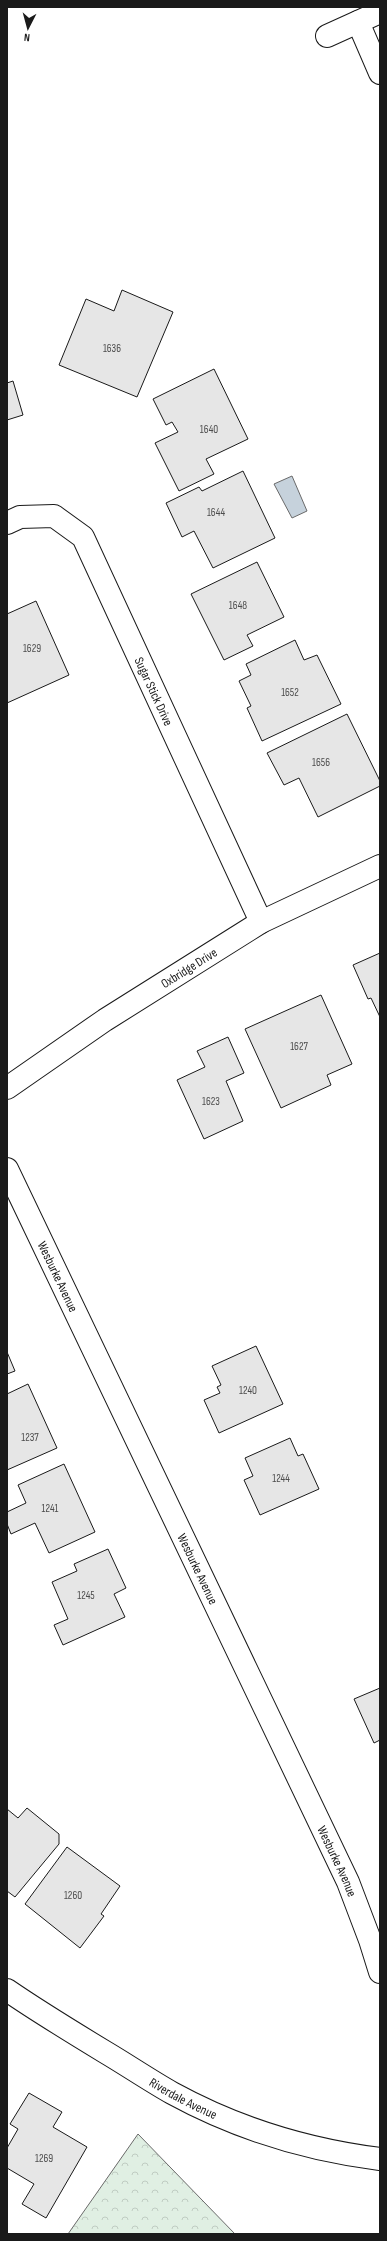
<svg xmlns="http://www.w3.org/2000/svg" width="387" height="2241" font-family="'Sofia Sans Condensed',sans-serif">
	<defs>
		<pattern id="forest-crowns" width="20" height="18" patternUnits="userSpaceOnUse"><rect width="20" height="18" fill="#e0efe3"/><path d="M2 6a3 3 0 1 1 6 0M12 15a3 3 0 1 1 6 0" fill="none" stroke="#c0ccc2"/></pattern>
	</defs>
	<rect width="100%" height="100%" fill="#fff"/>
	<!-- forest -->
	<path fill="url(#forest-crowns)" stroke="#6a6a6a" d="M138 2134 235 2234H68Z"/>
	<!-- water -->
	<path fill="#c6d2dc" stroke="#6a6a6a" d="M292 476 307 511 292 518 274 484Z"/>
	<!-- building -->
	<path fill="#e6e6e6" stroke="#1a1a1a" d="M122 290 173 312 137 397 59 365 86 299 114 311Z
		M214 369 248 439 206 459 214 474 179 491 155 443 178 432 172 422 166 425 153 399Z
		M13 381 23 415 7 420V383Z
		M243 471 275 538 213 568 194 531 182 537 166 503 199 487 202 491Z
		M257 562 284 617 247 635 253 646 224 660 191 594Z
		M36 601 69 675 7 703V614Z
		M295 640 304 660 317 655 341 704 262 741 247 708 251 706 239 681 251 675 246 664Z
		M347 714 380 781V786L318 817 299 778 284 785 267 753Z
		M380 953V1017L371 998 368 999 353 965Z
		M321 995 352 1064 327 1075 331 1085 281 1108 245 1029Z
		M228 1037 244 1073 226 1081 243 1121 204 1139 177 1080 205 1067 197 1051Z
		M256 1346 283 1404 219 1433 204 1400 220 1393 217 1387 221 1385 212 1366Z
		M7 1352 15 1371 7 1374Z
		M28 1384 57 1448 7 1470V1394Z
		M290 1438 298 1456 303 1454 319 1489 260 1515 244 1480 253 1476 245 1458Z
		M64 1464 95 1532 49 1553 35 1523 11 1534 7 1524V1512L26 1503 18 1485Z
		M108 1549 126 1588 114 1594 125 1617 63 1645 54 1625 68 1619 52 1582 77 1571 74 1564Z
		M380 1688V1740L374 1743 354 1699Z
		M27 1808 59 1834V1844L15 1897 7 1891V1809L18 1818Z
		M67 1847 120 1886 101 1914 104 1916 80 1948 25 1904Z
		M29 2093 62 2112 53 2127 87 2147 46 2218 22 2204 34 2184 7 2168V2148L18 2129 10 2124Z"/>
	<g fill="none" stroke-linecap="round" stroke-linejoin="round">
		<defs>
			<g id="minor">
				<path d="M358 22 380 73"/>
				<path d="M327 36 380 12"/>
				<path id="s1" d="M7 523 20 517 54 516 83 537 261 922"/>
				<path id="s2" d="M7 1088 105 1020 261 922 380 866"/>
				<path id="s3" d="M7 1169 348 1882 370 1940 380 1972"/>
				<path id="s4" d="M7 1990C39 2012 72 2032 105 2052 127 2065 149 2080 172 2093 236 2128 308 2150 380 2159"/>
			</g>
		</defs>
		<!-- minor casing -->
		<use href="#minor" stroke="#1a1a1a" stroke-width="24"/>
		<!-- minor -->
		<use href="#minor" stroke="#fff" stroke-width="22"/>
	</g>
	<g text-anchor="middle" stroke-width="3" stroke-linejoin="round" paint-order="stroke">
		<!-- number labels -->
		<g font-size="11" fill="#4d4d4d">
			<text x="112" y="352">1636</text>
			<text x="209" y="433">1640</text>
			<text x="216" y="516">1644</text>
			<text x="238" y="609">1648</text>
			<text x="32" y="652">1629</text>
			<text x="290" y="696">1652</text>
			<text x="321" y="766">1656</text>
			<text x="299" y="1050">1627</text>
			<text x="211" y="1105">1623</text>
			<text x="248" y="1394">1240</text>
			<text x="30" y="1441">1237</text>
			<text x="281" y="1482">1244</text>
			<text x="50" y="1512">1241</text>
			<text x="86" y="1599">1245</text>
			<text x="73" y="1899">1260</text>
			<text x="44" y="2162">1269</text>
		</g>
		<!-- street labels -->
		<g font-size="13" fill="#1a1a1a" stroke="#fff">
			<text dy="5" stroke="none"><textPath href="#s1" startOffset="254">Sugar Stick Drive</textPath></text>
			<text dy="5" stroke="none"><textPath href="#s2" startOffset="218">Oxbridge Drive</textPath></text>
			<text dy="5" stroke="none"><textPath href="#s3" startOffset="119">Wesburke Avenue</textPath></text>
			<text dy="5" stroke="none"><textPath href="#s3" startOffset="443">Wesburke Avenue</textPath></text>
			<text dy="5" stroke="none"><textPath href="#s3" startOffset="767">Wesburke Avenue</textPath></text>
			<text dy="5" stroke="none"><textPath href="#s4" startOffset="207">Riverdale Avenue</textPath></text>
		</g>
	</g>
	<!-- border -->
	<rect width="387" height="2241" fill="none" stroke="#1a1a1a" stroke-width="16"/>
	<!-- north arrow -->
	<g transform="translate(28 28) rotate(186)" stroke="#ffffff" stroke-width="3" paint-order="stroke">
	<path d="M0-3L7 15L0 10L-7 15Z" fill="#1a1a1a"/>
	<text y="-6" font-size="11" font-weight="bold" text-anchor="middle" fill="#1a1a1a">N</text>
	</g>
</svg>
